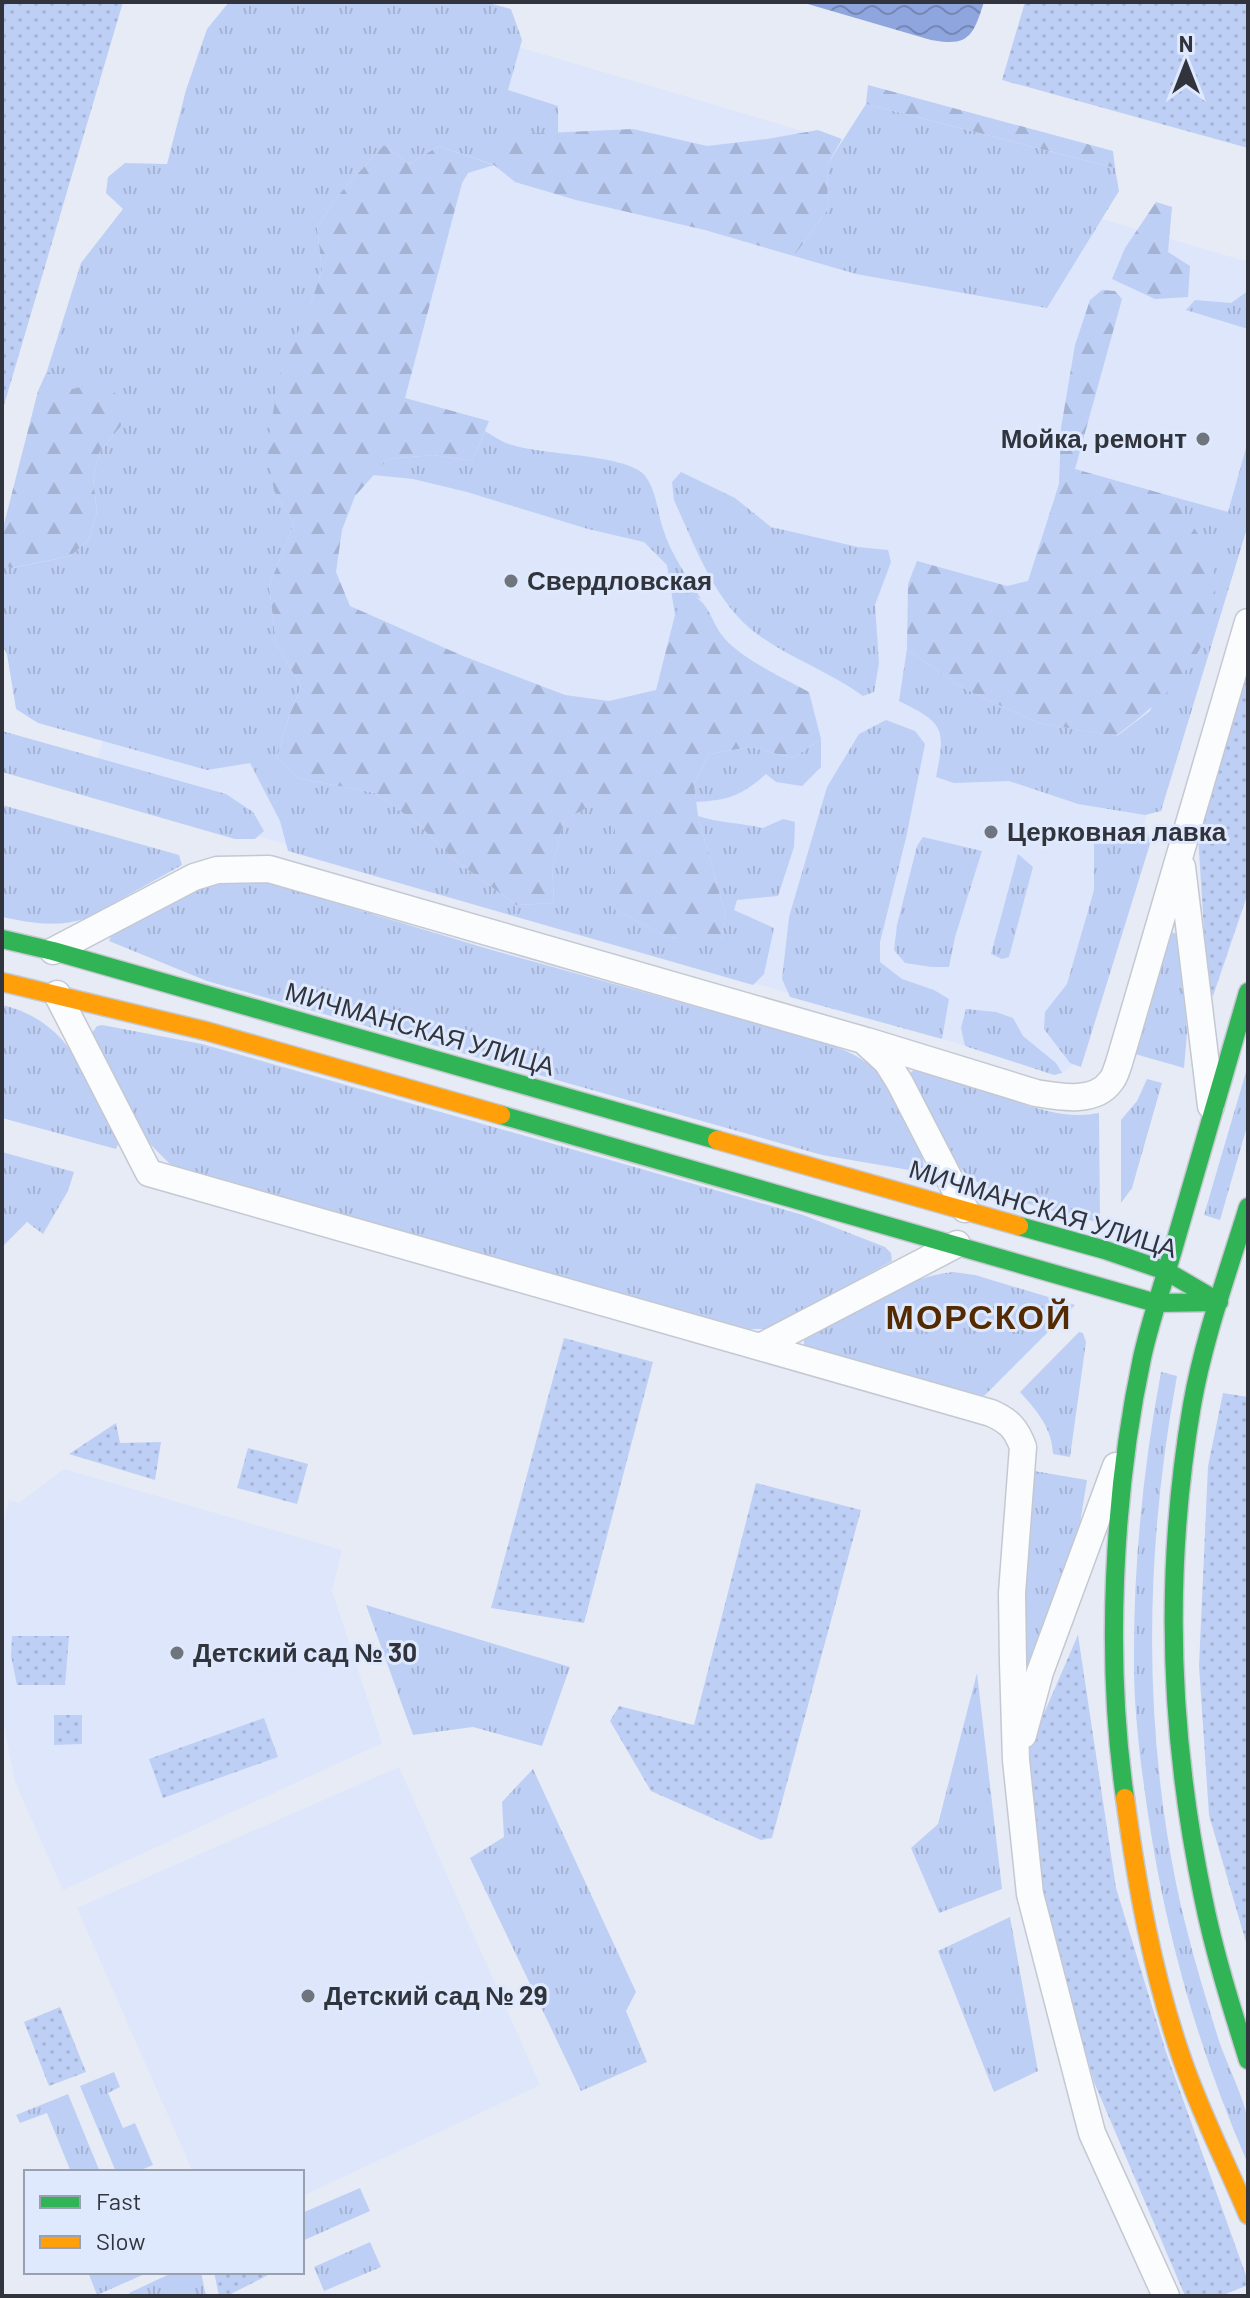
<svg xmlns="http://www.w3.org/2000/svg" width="1250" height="2298" font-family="Barlow,sans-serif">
	<defs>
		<pattern id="grass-tufts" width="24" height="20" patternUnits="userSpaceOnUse" patternTransform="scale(2)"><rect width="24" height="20" fill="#becff5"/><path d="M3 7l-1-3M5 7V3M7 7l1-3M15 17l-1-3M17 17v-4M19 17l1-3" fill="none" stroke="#a4b2d3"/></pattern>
		<pattern id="forest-firs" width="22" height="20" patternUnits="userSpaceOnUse" patternTransform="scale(2)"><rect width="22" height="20" fill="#becff5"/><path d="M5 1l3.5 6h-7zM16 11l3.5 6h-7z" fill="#a4b2d3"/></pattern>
		<pattern id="park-dots" width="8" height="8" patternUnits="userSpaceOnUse" patternTransform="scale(2)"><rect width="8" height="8" fill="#becff5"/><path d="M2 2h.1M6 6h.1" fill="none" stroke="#a4b2d3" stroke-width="1.8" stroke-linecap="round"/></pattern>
		<pattern id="water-waves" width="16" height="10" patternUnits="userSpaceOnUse" patternTransform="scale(2)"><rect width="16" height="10" fill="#8ea5de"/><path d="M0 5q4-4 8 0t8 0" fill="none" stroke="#7587b5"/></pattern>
	</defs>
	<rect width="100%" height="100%" fill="#e6ebf6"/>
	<!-- built -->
	<path fill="#dde6fa" d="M312 2H365L1248 262V443L1080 1060 1061 1074 90 786Z
		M64 1469 342 1550 332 1591 382 1743 63 1890 15 1782 2 1716V1530L9 1500 19 1503Z
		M399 1767 540 2085 302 2196V2172H193L77 1908Z"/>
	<!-- grass -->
	<path fill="url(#grass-tufts)" d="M229 2H485L511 9 522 40 508 90 558 106V133L543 134 494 165 439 146 409 164 384 145 341 192 317 226 322 270 311 303 274 491 294 524 269 586 276 643 301 687 289 716 277 758 298 778 375 793 417 823 452 858 516 905 554 903 552 866 564 820 592 804 615 825V910L668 937 721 941 725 913 698 816C719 823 741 823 763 828L783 819 795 822 794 847 778 896 737 900 734 910 774 928 764 974 753 985 288 851 280 821 250 763 207 770 38 723 16 709 7 654 2 644V563L12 568 71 556 89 539 97 512 93 477 100 451 121 426 47 371 81 263 123 209 106 193 108 177 125 163 167 164 186 90 207 29Z
		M866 104 1115 168 1119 191 1047 308 856 274 794 256 828 209 827 165Z
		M1248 291V329L1186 310 1195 300 1231 303Z
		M485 431C492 435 499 440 506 443 537 456 630 453 646 477 657 493 657 511 663 529 671 554 687 577 701 599L687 594 675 615 667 565 644 542 588 529 467 492 413 479 373 475 388 459 433 455 472 461Z
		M1248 441V525L1161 811 1145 815 1078 804 1009 781 954 783 936 777C946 728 944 723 899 701L907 649 961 687 1038 723 1117 736 1150 711 1207 552 1174 497 1228 512Z
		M681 472 735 498 771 527 858 547 888 550 891 562 875 605 879 663 874 692 863 696C830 672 789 658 757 634 715 603 695 546 674 500L672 482Z
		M886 720 915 731 925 744 906 838 880 942V962L902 979 934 990 949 999 942 1039 790 997 782 979 789 917 827 787 859 734Z
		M2 731 226 794 253 812 264 831 255 839H235L2 772Z
		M821 739V767L802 786 776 782 766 774C741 796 729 800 696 802L694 784 709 754 750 747 793 758Z
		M2 805 179 855 182 865 87 918C57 928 32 923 2 917Z
		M1148 834 1150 844 1081 1067 1070 1063 1044 1029 1045 1012 1067 984 1094 890V844L1119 843Z
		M923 837 982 851 955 937 949 967H932L905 963 894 950 897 925 917 846Z
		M1018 854 1033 867 1009 957 1002 959 991 954Z
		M256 879 485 948 819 1041C837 1047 857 1054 871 1066 892 1085 909 1129 922 1155L924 1167 915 1171 822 1155 207 981 109 941 112 933 206 883Z
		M1171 932 1177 934 1180 940 1187 1033 1184 1068 1135 1054Z
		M2 1005C73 1021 90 1085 119 1142L116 1149 2 1118Z
		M966 1009 996 1012 1013 1018 1023 1036 1056 1063 1062 1073 1054 1075 965 1046 961 1028Z
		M102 1025 202 1044 803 1215 885 1247 891 1253 892 1261 780 1323 765 1329H749L186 1170 170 1164 144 1138 92 1033 97 1026Z
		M1248 1065V1123L1220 1220 1204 1215Z
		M916 1069C975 1076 1039 1125 1099 1113L1100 1223C1059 1211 993 1201 962 1170 940 1149 925 1105 911 1078V1072Z
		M1147 1079 1162 1083 1132 1188 1121 1203V1120L1137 1101Z
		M2 1152 74 1172 68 1191 43 1234 27 1222 2 1247Z
		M953 1272 975 1275 1075 1305 984 1396 804 1347V1339C851 1313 899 1278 953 1272Z
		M1079 1332 1083 1333 1086 1342 1070 1457 1053 1454C1052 1428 1037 1411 1020 1392Z
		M1161 1372 1177 1376C1146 1544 1142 1715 1176 1883 1187 1937 1203 1989 1219 2041 1228 2067 1243 2095 1248 2121 1250 2135 1248 2150 1248 2164 1199 2051 1166 1936 1148 1814 1140 1760 1133 1705 1134 1651 1134 1557 1144 1464 1161 1372Z
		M1034 1471 1087 1480 1076 1548 1028 1667H1025L1024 1591Z
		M366 1605 570 1667 542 1746 473 1727 413 1735Z
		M977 1673 1002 1889 939 1913 911 1848 938 1824Z
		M533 1769 636 1992 626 2011 647 2062 581 2091 470 1858 504 1837 502 1802Z
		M1010 1917 1038 2071 994 2092 938 1951Z
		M114 2072 120 2087 108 2093 123 2128 135 2123 153 2165 136 2172H116L80 2086Z
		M68 2094 100 2172H71L47 2113 20 2123 16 2115Z
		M360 2188 370 2211 302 2241V2213Z
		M370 2242 381 2267 324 2291 314 2267Z
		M88 2272H147V2273L97 2295Z
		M174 2272H201L206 2296H130L129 2293Z"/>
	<!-- forest -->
	<path fill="url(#forest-firs)" d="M868 85 1113 151 1115 168 866 104Z
		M633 129 707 146 767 139 818 130 842 139 827 165 828 209 794 256 705 230 576 200 515 182 494 165 468 173 462 183 405 398 489 421 472 461 433 455 388 459 355 496 342 530 336 572 350 606 463 656 565 695 609 701 656 690 675 615 687 593C712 602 709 621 725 639 745 661 784 678 809 692L821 739 793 758 750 747 709 754 694 784 698 816 725 913 721 942 668 937 615 910V825L592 805 564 820 552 866 554 903 516 905 452 858 417 823 375 793 298 778 277 758 289 716 301 687 276 643 269 586 294 524 274 491 267 448 280 372 311 303 322 270 317 226 341 192 384 145 409 164 439 146 493 165 504 135Z
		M1156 202 1172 207 1168 252 1190 266 1188 297 1155 299 1112 279 1125 248Z
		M1102 290 1115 291 1122 299 1075 469 1174 497C1189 521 1213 550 1215 580 1220 649 1167 698 1116 736L1038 723 961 687 907 649 908 584 917 561 1007 586 1028 581 1059 484 1061 428 1075 345 1090 300Z
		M47 371 73 389 104 380 119 398 121 426 100 451 93 477 97 512 89 539 71 556 11 568 2 563V532L38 391Z"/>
	<!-- park -->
	<path fill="url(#park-dots)" d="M2 2H123L2 412Z
		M1025 2H1248V148L1002 80Z
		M1248 667V893L1213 996 1208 994 1198 836Z
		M564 1338 653 1362 584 1623 491 1608Z
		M1223 1393 1248 1397V1949L1209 1815 1199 1666 1208 1466Z
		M116 1423 120 1443 161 1442 155 1480 69 1454Z
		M248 1448 308 1464 297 1504 237 1488Z
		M756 1483 861 1510 772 1838 761 1840 651 1791 610 1721 619 1706 694 1725Z
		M1078 1635 1116 1888 1166 2052 1248 2281V2285L1221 2296H1185L1094 2082 1046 1915 1025 1757Z
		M12 1636H69L65 1685H17L11 1656Z
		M54 1715H82V1744L54 1745Z
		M264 1718 278 1757 163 1798 149 1759Z
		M60 2007 86 2072 49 2086 24 2022Z
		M214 2272H274L227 2296H219Z"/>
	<!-- water -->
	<path fill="url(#water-waves)" d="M801 2H984C973 36 969 47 931 40Z"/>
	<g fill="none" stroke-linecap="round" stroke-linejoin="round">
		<defs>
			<path id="street" d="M1182 867 1211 1106
				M53 951 194 877 217 870 269 869 863 1040 887 1062 900 1083 965 1209
				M57 994 149 1173 760 1347 957 1244
				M867 1041 1036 1093C1060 1097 1095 1104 1111 1081 1115 1077 1117 1068 1119 1063L1248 622
				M760 1347 991 1413C1009 1421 1016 1428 1023 1447L1012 1593 1013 1663 1016 1760 1030 1894 1092 2133 1166 2296
				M1023 1735 1040 1672 1116 1466"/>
			<path id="fast" d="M2 939 53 951 717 1140
				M501 1115 1156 1303 1218 1302
				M1248 1207C1228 1272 1204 1337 1192 1405 1164 1568 1169 1735 1203 1897 1214 1952 1231 2006 1248 2060
				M1019 1226 1105 1250 1166 1271 1219 1302
				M1125 1798C1105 1659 1113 1494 1142 1358 1151 1317 1166 1276 1177 1236 1201 1155 1224 1073 1248 992"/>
			<path id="slow" d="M2 982 206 1031 501 1115
				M717 1140 1019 1226
				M1125 1798C1137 1885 1152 1972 1181 2056 1199 2110 1226 2162 1248 2215"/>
		</defs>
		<!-- street casing -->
		<use href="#street" stroke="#c4c8d1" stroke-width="29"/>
		<!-- fast casing -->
		<use href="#fast" stroke="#c4c8d1" stroke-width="21"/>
		<!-- slow casing -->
		<use href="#slow" stroke="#c4c8d1" stroke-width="21"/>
		<!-- street -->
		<use href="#street" stroke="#fbfcfe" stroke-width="26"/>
		<!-- fast -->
		<use href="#fast" stroke="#30b455" stroke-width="18"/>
		<!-- slow -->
		<use href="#slow" stroke="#ff9f0a" stroke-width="18"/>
	</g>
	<!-- markers -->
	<g fill="#70747d" stroke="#dfe9fd" stroke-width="3">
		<circle cx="1203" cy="439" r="8"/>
		<circle cx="511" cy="581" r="8"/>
		<circle cx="991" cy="832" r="8"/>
		<circle cx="177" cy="1653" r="8"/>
		<circle cx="308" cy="1996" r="8"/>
	</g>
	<g text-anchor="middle" stroke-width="6" stroke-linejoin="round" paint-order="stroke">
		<!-- poi labels -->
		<g font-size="26" font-weight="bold" fill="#31343c" stroke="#dfe9fd" text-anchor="start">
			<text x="1187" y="448" text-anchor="end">Мойка, ремонт</text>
			<text x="527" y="590">Свердловская</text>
			<text x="1007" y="841">Церковная лавка</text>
			<text x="193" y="1662">Детский сад № 30</text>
			<text x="324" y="2005">Детский сад № 29</text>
		</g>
		<!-- street labels -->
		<g font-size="26" fill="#31343c" stroke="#dfe9fd">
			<text transform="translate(420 1029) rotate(16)" y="9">МИЧМАНСКАЯ УЛИЦА</text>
			<text transform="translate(1043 1209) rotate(17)" y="9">МИЧМАНСКАЯ УЛИЦА</text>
		</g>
		<!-- district labels -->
		<g font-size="34" font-weight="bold" letter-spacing="2" fill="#542b00" stroke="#dfe9fd">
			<text x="979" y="1329">МОРСКОЙ</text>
		</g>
	</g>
	<!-- border -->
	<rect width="1250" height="2298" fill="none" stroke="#31343c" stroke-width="8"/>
	<!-- legend -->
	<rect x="24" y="2170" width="280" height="104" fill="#dfe9fd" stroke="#99a1b0" stroke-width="2"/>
	<rect x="40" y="2196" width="40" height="12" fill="#30b455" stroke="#99a1b0" stroke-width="2"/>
	<text x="96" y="2210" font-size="24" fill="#31343c">Fast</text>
	<rect x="40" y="2236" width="40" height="12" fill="#ff9f0a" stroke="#99a1b0" stroke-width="2"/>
	<text x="96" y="2250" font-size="24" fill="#31343c">Slow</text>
	<!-- north arrow -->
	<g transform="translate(1186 64)" stroke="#dfe9fd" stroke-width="6" paint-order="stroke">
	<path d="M0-6L14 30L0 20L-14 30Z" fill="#31343c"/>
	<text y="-12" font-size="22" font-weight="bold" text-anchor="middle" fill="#31343c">N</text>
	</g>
</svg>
